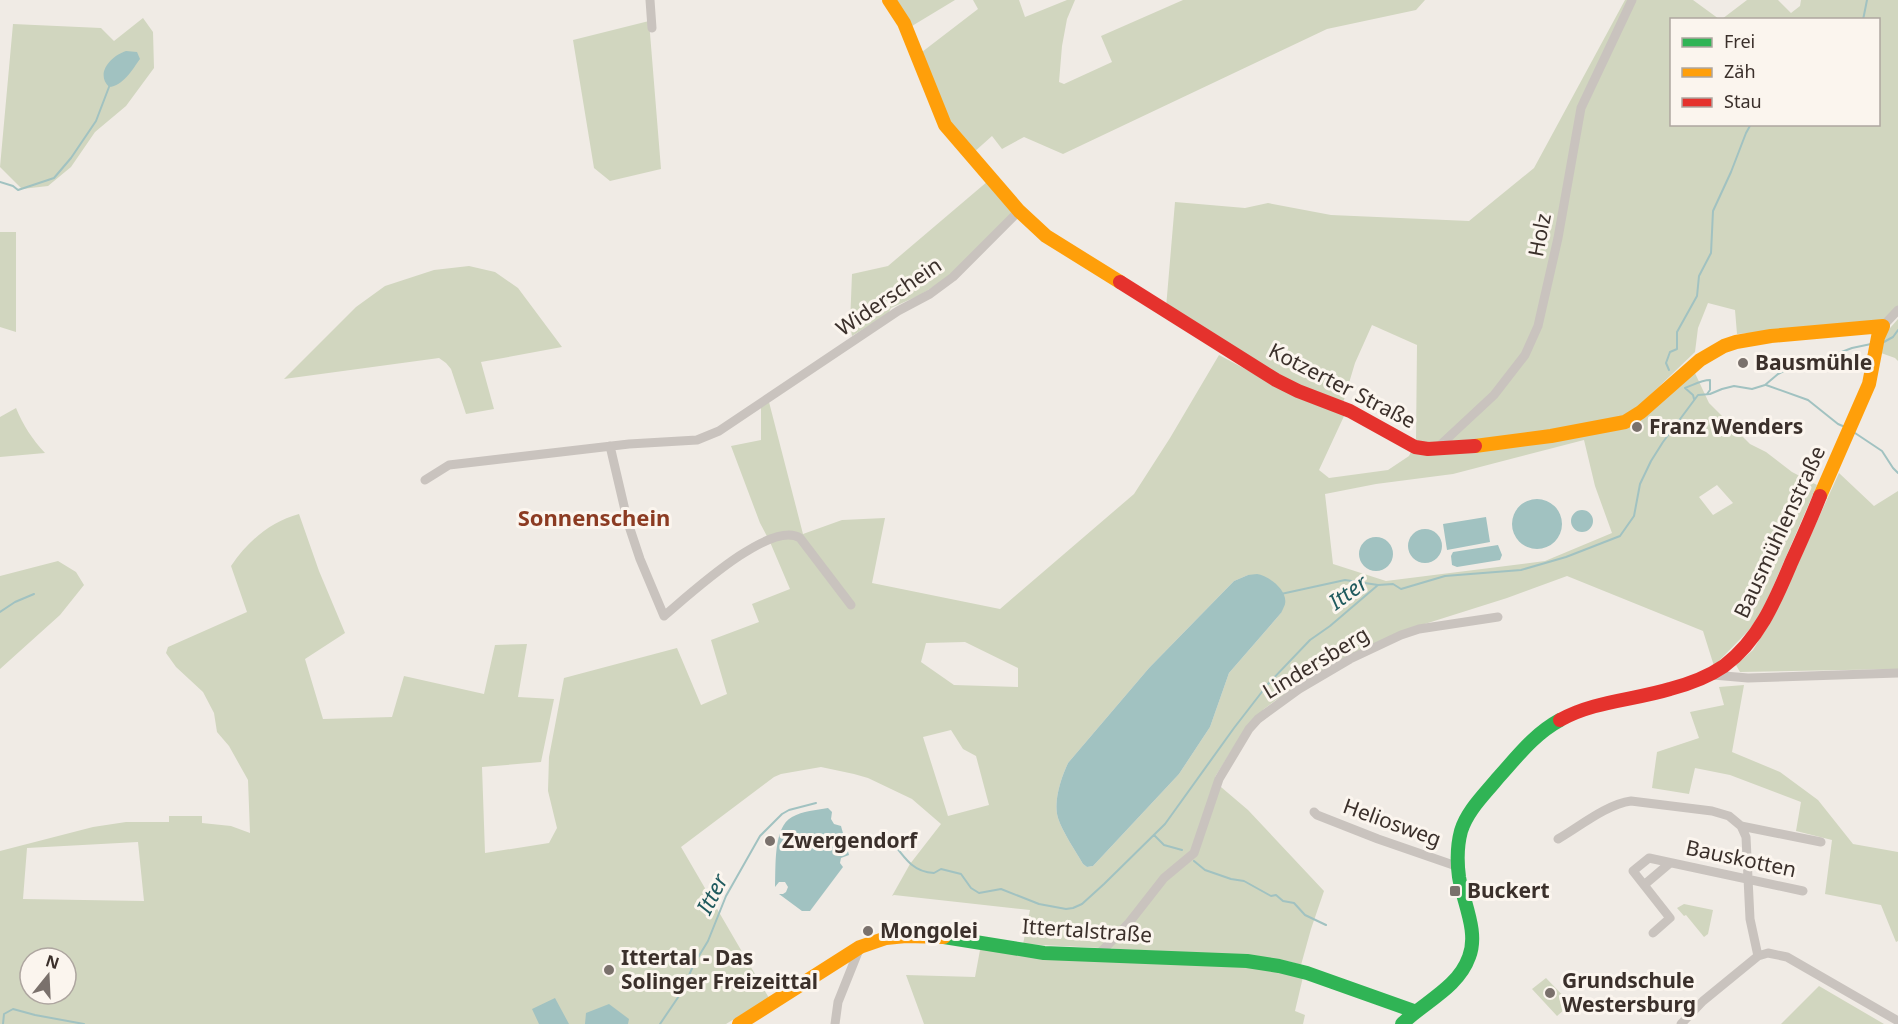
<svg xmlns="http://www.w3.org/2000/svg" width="1898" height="1024" font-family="'Noto Sans',sans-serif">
	<rect width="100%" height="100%" fill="#f0ebe5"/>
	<!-- green -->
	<path fill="#d1d6bf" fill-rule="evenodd" d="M895 0H955L912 26Z
		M973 0H1019L1025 17 1067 0H1075L1067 19 1062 46 1059 82 1064 84 1112 62 1101 36 1183 0H1425L1416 10 1327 29 1063 154 1024 137 1002 149 992 136 973 153 950 127 922 52 978 9Z
		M1625 0H1693L1719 19 1672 20V124H1878V20L1722 19 1747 0H1778L1791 13 1800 6 1801 0H1898V306L1883 322 1737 334 1735 310 1708 303 1698 328 1695 352 1645 400 1694 371 1709 403 1750 444 1766 452 1792 472 1817 485 1762 612 1749 630 1714 666 1703 631 1567 576 1507 598 1412 628 1315 678 1276 700 1264 709 1233 748 1215 777 1221 787 1248 810 1324 891 1311 929 1301 965 1291 962 1256 956 1023 944 1030 910 894 895 892 896 910 864 941 824 912 799 868 778 854 774 821 767 781 774 774 777 681 847 769 998 726 1024H0V851L93 827 126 822H169V816H202V823L231 826 250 833 248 780 229 746 217 732 214 713 203 692 176 667 166 653 168 647 247 612 231 566C248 541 270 522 299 514L319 571 345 633 305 659 323 719 392 717 404 676 484 694 495 645 527 644 518 697 554 699 541 762 482 767 485 853 549 843 557 828 548 791 549 757 564 678 677 648 701 705 727 694 711 640 759 622 752 604 790 589 770 542 760 523 731 446 761 440V406L769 402 803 534 842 520 885 518 872 583 1000 609 1134 494 1170 438 1219 355 1279 387 1345 414 1319 470 1329 478 1388 470 1409 456 1416 442 1417 345 1372 325 1355 363 1343 403 1306 389 1268 369 1166 308 1175 202 1245 208 1268 203 1331 215 1469 221 1534 168ZM1584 440 1595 486 1612 533 1545 561 1386 581 1333 564 1325 494 1376 484 1453 474ZM1717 485 1733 503 1713 515 1699 497ZM1248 575 1281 613 1229 673 1210 727 1179 774 1093 866 1087 867 1083 864C1076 852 1062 831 1058 818 1053 802 1061 778 1068 763L1149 668 1234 581ZM965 642 1018 668V687L954 685 921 662 926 643ZM951 730 963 749 976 756 989 805 948 816 923 737ZM138 842 144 901 23 899 27 848ZM30 958H66V994H30Z
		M143 18 153 32 154 68 126 106 95 132 71 167 48 186 22 189 0 167 13 24 101 28 114 41Z
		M649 21 661 169 610 181 594 168 573 40Z
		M988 181 1013 208 1010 217 946 279 920 295 891 308 888 314 852 336 850 324 852 274 888 266Z
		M0 232H16V332L0 327Z
		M469 266 495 272 518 288 562 347 481 362 494 409 466 414 451 369 446 363 439 358 284 379 356 307 385 286 434 270Z
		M1898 319V361L1895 358 1881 353 1883 336Z
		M16 408C23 425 32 439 45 453L0 457V417Z
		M1839 473 1874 506 1898 491V669L1740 672 1736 665 1753 650 1774 616Z
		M58 561 76 572 84 585 60 615 0 669V576Z
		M1744 685 1732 752 1780 772 1818 800 1853 844 1898 852V941L1896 942 1881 905 1825 894 1832 840 1796 831 1801 802 1730 775 1695 768 1689 794 1652 788 1657 752 1699 738 1690 712 1724 705 1719 687Z
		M1684 904 1713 910 1708 934 1704 937 1686 915 1684 916 1677 908Z
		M980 950H1006L1257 967 1303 977 1295 1011 1305 1015 1303 1024H924L906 975 975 977Z
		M1546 978 1571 1004 1557 1016 1532 989Z
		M1819 986 1884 1024H1781Z"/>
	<!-- water -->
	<path fill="#a1c2c1" d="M126 51 137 52 140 59C132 70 123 86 109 87 95 73 111 56 126 51Z
		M1512 524a25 25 0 1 1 50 0a25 25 0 1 1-50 0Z
		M1571 521a11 11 0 1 1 22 0a11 11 0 1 1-22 0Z
		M1486 517 1490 542 1447 550 1443 524Z
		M1408 546a17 17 0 1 1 34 0a17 17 0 1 1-34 0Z
		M1359 554a17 17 0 1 1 34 0a17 17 0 1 1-34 0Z
		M1498 545 1502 555 1500 560 1457 567 1452 565 1451 556 1453 552Z
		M1257 574C1269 576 1288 590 1285 604 1285 605 1281 613 1281 613L1229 673 1210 727 1179 774 1093 866 1087 867 1083 864C1076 852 1062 831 1058 818 1053 802 1061 778 1068 763L1149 668 1234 581 1248 575Z
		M828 808 832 812 831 819 834 824 841 826 849 855 841 858 840 863 843 867 810 911H802L779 894H783L786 892 788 887 785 882H779L775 887C776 867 773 827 792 817 803 811 816 810 828 808Z
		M555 998 569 1024H539L532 1009Z
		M609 1004 629 1019 628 1024H585L586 1013Z"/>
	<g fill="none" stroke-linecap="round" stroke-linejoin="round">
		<!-- stream -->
		<path stroke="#a1c2c1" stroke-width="2" d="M1863 20 1867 0
			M0 182 13 186 18 190 54 178 71 158 96 121 109 87
			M1882 343 1893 337 1898 330
			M1669 370 1666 363 1670 352 1677 349V332L1697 296 1699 276 1711 253 1713 211 1731 172 1746 133 1751 124
			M1766 385 1808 400 1838 424 1845 427
			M1685 388C1693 385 1702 380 1710 380V390L1707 394
			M1685 388 1693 395 1694 399
			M1855 433 1882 451 1893 468 1898 473
			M1281 594 1345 580 1378 585
			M0 612 15 602 34 594
			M1154 835 1164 845 1182 850
			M894 844C905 859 914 872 934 873L941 869 961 874 971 888 979 893 1001 889 1039 904 1066 909 1073 908 1082 904 1104 884 1165 824 1234 728 1268 684 1310 640 1330 626 1378 585 1393 584 1401 589 1445 576 1521 570 1566 557 1620 536 1634 516 1640 484 1651 461 1663 442 1698 395 1710 394 1722 389 1734 386 1752 389 1765 385 1778 374 1795 365 1826 358 1852 348 1871 344
			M1194 861 1205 870 1231 879 1244 881 1271 896 1276 895 1283 901 1294 903 1305 915 1326 925
			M3 1024 4 1014 13 1009 35 1015 84 1024
			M660 1024 681 993 694 964 708 941 726 896 760 836 782 814 789 810 816 803"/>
		<!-- street -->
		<path stroke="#c9c3be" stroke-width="9" d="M650 0 652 28
			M1883 326 1898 310
			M610 446 628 523 640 559 664 616C687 597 770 519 800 538L851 605
			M1436 449 1494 395 1525 355 1538 326 1558 238 1581 108 1632 0
			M425 480 449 465 629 444 697 440 719 431 898 311 930 294 953 277 1019 211
			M1713 675 1748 678 1898 673
			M1314 812 1317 815 1378 839 1459 867
			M1558 839C1579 827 1607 804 1631 801L1712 811 1729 816 1741 826
			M1644 885 1670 863
			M1653 933 1670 918 1633 871 1649 858 1803 891
			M1099 954 1128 924 1164 878 1194 853 1219 779 1249 729 1258 719 1299 689 1350 659 1401 635 1419 629 1498 617
			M1758 956 1750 919 1746 837 1741 826 1821 842
			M835 1024 838 1002 860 947
			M1681 1024 1703 1001 1758 956 1768 953 1787 957 1898 1021"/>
		<!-- fast -->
		<path stroke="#30b455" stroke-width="14" d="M944 937 1044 953 1247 961 1279 966 1307 973 1414 1011
			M1402 1024C1424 1002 1458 988 1469 957 1479 932 1463 902 1459 877 1457 862 1457 846 1461 831 1467 811 1484 795 1497 779 1517 757 1534 734 1560 720"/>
		<!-- slow -->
		<path stroke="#ff9f0a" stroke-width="14" d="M889 0 904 23 945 125 1019 211 1046 236 1120 282
			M1475 446 1551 436 1625 422 1641 412 1700 360 1724 346 1736 342 1771 336 1883 326
			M1820 496 1869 384 1878 337 1883 326
			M739 1024 860 947 886 938 906 936 944 937"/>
		<!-- jam -->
		<path stroke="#e5322d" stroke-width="14" d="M1120 282 1276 380 1298 391 1350 411 1415 447 1428 449 1475 446
			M1560 720C1594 701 1634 700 1670 689 1689 684 1708 677 1724 666 1759 640 1775 601 1791 563 1801 541 1811 519 1820 496"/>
	</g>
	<!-- markers -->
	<g fill="#7a716c" stroke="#fbf5ee" stroke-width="2">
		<circle cx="1743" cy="363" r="6"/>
		<circle cx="1637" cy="427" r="6"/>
		<circle cx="770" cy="841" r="6"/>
		<rect x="1449" y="885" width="12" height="12" rx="3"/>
		<circle cx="868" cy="931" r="6"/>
		<circle cx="609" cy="970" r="6"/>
		<circle cx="1550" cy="993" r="6"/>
	</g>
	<g text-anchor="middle" stroke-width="6" stroke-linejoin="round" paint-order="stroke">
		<!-- street labels -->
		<g font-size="21" fill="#3b302b" stroke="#fbf5ee">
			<text transform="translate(1540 235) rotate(-79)" y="7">Holz</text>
			<text transform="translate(889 297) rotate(-34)" y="7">Widerschein</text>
			<text transform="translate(1342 386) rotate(27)" y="7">Kotzerter Straße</text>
			<text transform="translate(1780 532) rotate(-65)" y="7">Bausmühlenstraße</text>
			<text transform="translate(1316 663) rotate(-31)" y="7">Lindersberg</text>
			<text transform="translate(1392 823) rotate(20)" y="7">Heliosweg</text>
			<text transform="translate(1741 859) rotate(12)" y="7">Bauskotten</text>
			<text transform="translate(1087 931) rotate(4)" y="7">Ittertalstraße</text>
		</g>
		<!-- poi labels -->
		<g font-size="21" font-weight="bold" fill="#3b302b" stroke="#fbf5ee" text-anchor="start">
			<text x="1755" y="370">Bausmühle</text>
			<text x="1649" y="434">Franz Wenders</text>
			<text x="782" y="848">Zwergendorf</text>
			<text x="1467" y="898">Buckert</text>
			<text x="880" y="938">Mongolei</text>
			<text x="621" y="965">Ittertal - Das<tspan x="621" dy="24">Solinger Freizeittal</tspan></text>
			<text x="1562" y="988">Grundschule<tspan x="1562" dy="24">Westersburg</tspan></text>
		</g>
		<!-- neighbourhood labels -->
		<g font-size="22" font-weight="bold" fill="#8c3b22" stroke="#fbf5ee">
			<text x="594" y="526">Sonnenschein</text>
		</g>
		<!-- water labels -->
		<g font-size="22" font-style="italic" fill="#1f5a5e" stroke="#fbf5ee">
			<text transform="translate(1348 592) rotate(-36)" y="8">Itter</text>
			<text transform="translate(712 894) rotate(-63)" y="8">Itter</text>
		</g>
	</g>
	<!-- legend -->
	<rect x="1670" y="18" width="210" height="108" fill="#fbf5ee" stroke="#aea6a0" stroke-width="1.5"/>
	<rect x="1682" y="38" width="30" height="9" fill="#30b455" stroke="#aea6a0" stroke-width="1.5"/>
	<text x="1724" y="48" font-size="18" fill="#3b302b">Frei</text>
	<rect x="1682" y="68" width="30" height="9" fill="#ff9f0a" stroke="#aea6a0" stroke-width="1.5"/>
	<text x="1724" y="78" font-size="18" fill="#3b302b">Zäh</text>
	<rect x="1682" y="98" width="30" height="9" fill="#e5322d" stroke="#aea6a0" stroke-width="1.5"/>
	<text x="1724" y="108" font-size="18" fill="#3b302b">Stau</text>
	<!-- north arrow -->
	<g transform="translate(48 976) rotate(18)"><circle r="28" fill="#fbf5ee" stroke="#aea6a0" stroke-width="1.5"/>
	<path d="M0-4.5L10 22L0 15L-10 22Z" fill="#7a716c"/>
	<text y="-9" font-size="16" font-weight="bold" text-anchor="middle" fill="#3b302b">N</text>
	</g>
</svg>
